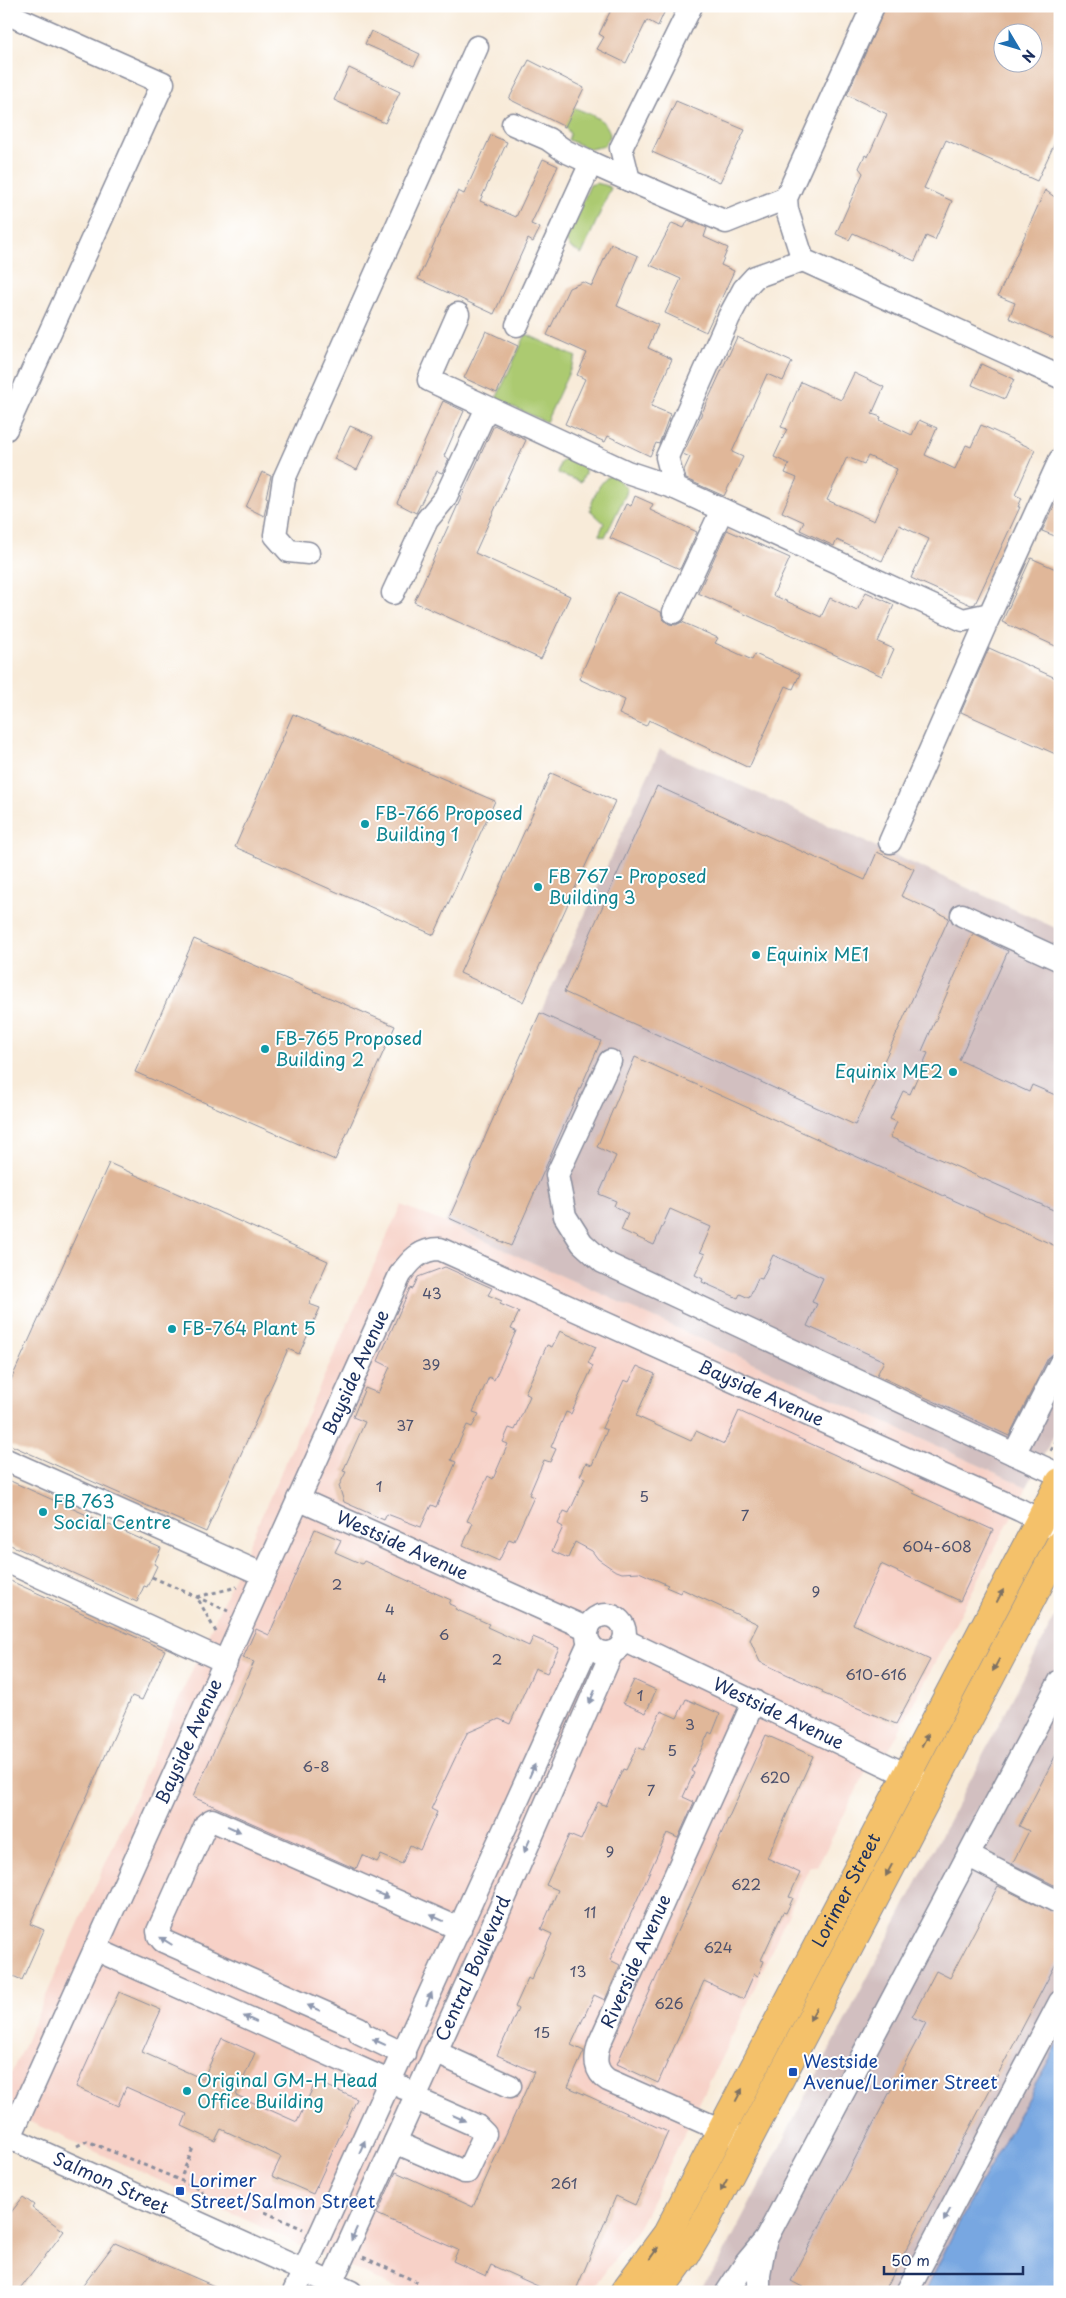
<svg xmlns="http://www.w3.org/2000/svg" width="1066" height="2298" font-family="'Playpen Sans',sans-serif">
	<rect width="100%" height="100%" fill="#fff"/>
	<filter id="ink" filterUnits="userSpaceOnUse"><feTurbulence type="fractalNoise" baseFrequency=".02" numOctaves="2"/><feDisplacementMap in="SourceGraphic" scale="10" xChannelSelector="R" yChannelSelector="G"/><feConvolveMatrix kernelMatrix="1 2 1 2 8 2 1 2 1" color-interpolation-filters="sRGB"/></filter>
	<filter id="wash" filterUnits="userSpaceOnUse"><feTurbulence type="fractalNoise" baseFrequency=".0096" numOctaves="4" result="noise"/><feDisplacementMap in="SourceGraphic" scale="20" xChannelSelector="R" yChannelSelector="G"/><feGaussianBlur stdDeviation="1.12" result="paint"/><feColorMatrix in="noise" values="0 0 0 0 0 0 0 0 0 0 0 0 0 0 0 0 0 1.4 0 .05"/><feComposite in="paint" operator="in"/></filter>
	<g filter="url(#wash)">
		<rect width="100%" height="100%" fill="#f8ebd9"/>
		<!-- built -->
		<path fill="#f7d1c7" d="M401 1205 445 1223 1027 1487 889 1750 869 1766 817 1867 810 1866 744 2011 639 2227 590 2292H405L6 2111V2085Z"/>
		<!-- industrial -->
		<path fill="#d2bfc0" d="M660 749 1060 930V1424L1027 1487 445 1223Z
			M1060 1607V2040L928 2292H698L718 2265Z"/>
		<!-- green -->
		<path fill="#acca71" stroke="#647c68" d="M571 106C585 113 609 118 610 136L604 146 590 149 568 140 570 134 563 123Z
			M596 183 605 185 611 188 582 254 571 248 566 241 590 185Z
			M526 334 576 357 546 422 496 399Z
			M567 456 585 463V473L581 482 558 473 560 463Z
			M613 474 627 489 626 494 605 537 599 535 604 523 590 510C593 497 600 479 613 474Z"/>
		<!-- water -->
		<path fill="#78a7e1" stroke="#4a6ba0" d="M1060 2040V2292H925L955 2230Z"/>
		<g id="blocks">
			<!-- building -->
			<path fill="#e0b799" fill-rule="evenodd" d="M613 6H667L658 26 647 20 626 63 597 49 604 37 599 34Z
				M886 6H1060V132L1037 181 946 140 924 188 952 201 935 240 926 236 915 261 853 233 849 240 836 234 863 173 859 168 865 155 868 157 887 114 847 95ZM1004 32H1034V62H1004Z
				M371 31 420 54 414 66 365 44Z
				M529 60 584 88 565 127 509 99Z
				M349 68 400 92 385 123 334 100Z
				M676 101 745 130 720 182 652 152Z
				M491 135 507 142 480 201 516 217 543 159 558 166 531 224 540 228 533 242 528 239 494 314 418 279 458 191 464 194Z
				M1045 190 1060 201V341L1009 318 1015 303 998 296Z
				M688 220 707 228 704 237 728 248 721 265 734 271 706 332 665 313 681 279 650 265 672 223 684 228Z
				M611 244 638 256 617 306 658 325 648 348 672 359 651 406 670 414 659 444 656 443 650 456 608 436 605 442 565 424 585 379 577 375 587 353 547 335 569 288 583 282 592 286Z
				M486 331 518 346 497 393 464 378Z
				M737 337 792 362 783 381 767 374 732 452 743 457 724 496 686 479 684 470 690 457 683 454Z
				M981 364 1014 379 1005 399 972 385Z
				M854 373 884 387 872 414 881 417 880 420 912 435 919 420 937 428 925 455 955 469 966 445 971 447 981 425 1035 450 1015 495 1022 498 1018 507H1020L975 604 971 605 911 578 929 539 899 525 882 561 837 540 834 546 800 530 804 522 782 512 797 478 785 473 789 464 774 457 787 429 781 427 801 382 841 400ZM868 456 897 469 874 521 827 500 847 457 864 464Z
				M443 401 464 411 444 456 449 459 442 473 437 471 416 513 397 503Z
				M494 425 526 440 475 553 570 596 541 659 414 602Z
				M350 426 373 436 357 470 334 459Z
				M262 472 271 476 266 497 268 498 264 516 246 507Z
				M1060 494V538L1042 531Z
				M635 496 653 504 650 510 697 532 680 569 610 538 626 504 631 506Z
				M727 530 790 558 773 595 821 617 830 598 857 611 866 592 894 605 878 642 894 649 882 676 698 593Z
				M1031 558 1060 571V648L1002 622Z
				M618 592 661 612 663 619 669 624 676 625 682 622 718 638 715 643 752 660 755 654 800 674 793 689 786 686 749 768 649 720 646 726 619 714 625 700 579 679Z
				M989 648 1060 680V756L961 712Z
				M293 714 495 801 434 935 235 847Z
				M551 773 615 801 523 1002 460 973Z
				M657 786 865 880 877 852 914 869 901 896 949 918 855 1125 564 992Z
				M973 934 1008 951 959 1060 1029 1092 1032 1085 1060 1097V1213L890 1137 897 1122 890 1119 903 1091 910 1094 928 1053 922 1051Z
				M194 939 395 1026 335 1160 135 1072Z
				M540 1013 601 1041 511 1246 449 1218Z
				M635 1057 1060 1248V1347L1057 1352 1048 1358 1009 1436 877 1375 884 1361 807 1326 817 1304 812 1302 823 1278 773 1255 762 1279 758 1278 749 1298 740 1294 738 1298 702 1282 703 1279 695 1275 705 1254 700 1252 711 1227 670 1209 654 1245 621 1230 628 1214 614 1206 616 1201 599 1194 616 1156 597 1147Z
				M109 1163 328 1261 309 1304 320 1308 299 1354 288 1349 206 1532 6 1443V1391Z
				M445 1267 492 1288 488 1295 502 1301 500 1304 519 1312 511 1329 516 1331 504 1358 494 1380 489 1377 473 1412 479 1414 472 1427 467 1425 451 1460 456 1462 445 1488 436 1507 431 1505 421 1527 387 1514 384 1520 344 1502 339 1486 346 1472 343 1471 365 1422 353 1417 365 1388 378 1393 390 1367 378 1361 410 1288 413 1289 418 1277Z
				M560 1331 596 1347 588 1363 593 1366 571 1414 566 1412 551 1447 556 1449 550 1462 544 1460 529 1495 534 1497 514 1541 509 1539 499 1561 463 1545 473 1523 467 1521 488 1476 493 1479 508 1444 503 1442 509 1428 515 1430 530 1396 525 1393 547 1345 552 1347Z
				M637 1366 655 1374 636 1416 691 1441 696 1431 724 1444 739 1411 914 1491 913 1493 993 1530 960 1601 881 1564 853 1624 930 1660 896 1724 822 1693 823 1691 760 1662 750 1640 758 1624 682 1589 680 1593 666 1587 668 1585 639 1572 622 1573 614 1570 598 1559 592 1551 575 1542 568 1558 552 1551 563 1527 558 1524 564 1511 569 1513 585 1478 580 1476 586 1463 592 1465 607 1430 602 1428 624 1380 629 1382Z
				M6 1479 161 1548 154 1564 157 1566 147 1587 144 1586 137 1602 6 1543Z
				M315 1529 341 1540 335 1552 362 1564 364 1561 451 1600 449 1604 456 1607 455 1609 489 1624 487 1627 529 1646 533 1637 559 1648 547 1673 535 1668 510 1724 499 1719 467 1733 431 1809 437 1812 420 1850 410 1845 402 1864 381 1855 377 1862 362 1855 356 1869 193 1797 254 1662 243 1658 256 1629 269 1635Z
				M6 1579 165 1650 142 1700 132 1696 30 1924 44 1930 22 1980 6 1973Z
				M634 1680 656 1690 646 1713 623 1703Z
				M686 1699 720 1714 712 1734 709 1732 700 1752 691 1771 694 1773 683 1797 694 1802 678 1838 667 1833 610 1960 620 1965 605 2000 594 1995 571 2045 584 2051 568 2087 668 2132 635 2205 616 2196 575 2292H551L491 2265 486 2276 453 2261 458 2250 377 2214 396 2172 473 2207 534 2072 497 2055 518 2009 515 2007 520 1996 528 1978 531 1980 552 1934 541 1929 558 1890 546 1885 569 1835 581 1840 598 1802 606 1806 623 1769 626 1770 637 1747 644 1750 661 1711 677 1718Z
				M766 1735 813 1756 767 1858 800 1873 789 1897 793 1898 786 1913 783 1912 761 1960 764 1961 758 1976 754 1974 743 1999 704 1981 658 2083 617 2064Z
				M1060 1747V1888L1012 1864 1029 1831 1019 1826Z
				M998 1886 1060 1916V1956L884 2292H812L791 2281 926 2023 912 2017 936 1971 950 1978Z
				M119 1992 161 2010 142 2052 203 2079 222 2038 255 2053 236 2095 297 2122 316 2081 357 2099 313 2194 272 2176 281 2157 221 2129 215 2141 182 2126 187 2114 126 2087 118 2106 76 2087Z
				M23 2197 34 2205 32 2208 64 2231 18 2292H6V2219Z
				M115 2243 228 2292H78Z"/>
		</g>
	</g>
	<g filter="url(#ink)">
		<use href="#blocks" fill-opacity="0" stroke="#8a8d9c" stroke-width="1"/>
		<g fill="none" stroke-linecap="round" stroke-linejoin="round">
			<defs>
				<g id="minor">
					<path d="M691 6 621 148 629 180 726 222 786 198"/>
					<path d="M873 6 786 198 787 210 803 260 1060 377"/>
					<path d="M6 13 163 83 6 429"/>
					<path d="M513 124 548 139 565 151 591 163"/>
					<path d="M803 260 755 277 744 289 729 317 667 457 675 488 963 620 990 614 1060 460"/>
					<path d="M458 314 429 380 627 472 675 488"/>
					<path d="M517 325 591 163 629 180"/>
					<path d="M308 553 289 551 275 535 284 479 477 47"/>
					<path d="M393 593 427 520 445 498 487 408"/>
					<path d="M674 612 722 510"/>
					<path d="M890 842 990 614"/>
					<path d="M962 915 1060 960"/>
					<path d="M610 1061 557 1175 565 1216 582 1243 603 1262 1014 1454"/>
					<path d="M1060 1364 1014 1454 1060 1475"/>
					<path d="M6 1460 264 1575"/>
					<path id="s1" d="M298 1499 588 1629"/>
					<path d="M6 1561 226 1662"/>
					<circle cx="606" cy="1634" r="19"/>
					<path id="s2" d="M624 1640 932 1787"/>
					<path d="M969 1856 1060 1903"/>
					<path d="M95 1949 404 2088"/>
					<path d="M435 2052 510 2086"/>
					<path d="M404 2054 360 2033 359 2028 163 1941 159 1936 158 1931 206 1824 212 1820 460 1929"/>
					<path id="s3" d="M6 2136 351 2292"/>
					<path id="s4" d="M10 2137 400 1275C411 1260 420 1249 440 1249L1020 1510 1060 1531"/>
					<path id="s5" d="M737 2137 608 2080C594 2071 595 2058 599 2044L754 1701"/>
					<path d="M395 2142 464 2172H467L485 2134 477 2126 414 2098"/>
					<path id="s6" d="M331 2283 482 1950 612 1652"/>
					<path d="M294 2292 589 1643"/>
					<path d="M727 2292 746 2263 766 2239 1060 1681"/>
					<path d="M759 2292V2274L765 2242"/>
					<path d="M907 2292 1060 2002"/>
				</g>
				<g id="major">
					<path id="s7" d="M624 2292 667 2234 1060 1482"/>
					<path d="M658 2292 686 2254 704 2224 1060 1544"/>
				</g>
			</defs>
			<!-- minor casing -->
			<use href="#minor" stroke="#8a8d9c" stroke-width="25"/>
			<!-- major casing -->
			<use href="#major" stroke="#8a8d9c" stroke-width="30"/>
			<!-- path -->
			<path stroke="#8a8d9c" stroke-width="3" stroke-dasharray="4 4" stroke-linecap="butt" d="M1051 1451 1060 1433
				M152 1577 228 1611
				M216 1632 197 1597 237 1587
				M77 2146 87 2141 201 2189 206 2204
				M182 2175 193 2148
				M265 2212 303 2229
				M363 2257 417 2282"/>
			<!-- minor -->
			<use href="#minor" stroke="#fff" stroke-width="22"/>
			<!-- major -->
			<use href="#major" stroke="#f4c16a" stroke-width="28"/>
		</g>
		<!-- one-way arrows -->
		<defs><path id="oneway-solid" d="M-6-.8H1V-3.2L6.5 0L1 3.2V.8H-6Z" transform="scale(1.25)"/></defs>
		<g fill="#7d7163">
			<use href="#oneway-solid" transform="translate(1000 1596) rotate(-62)"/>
			<use href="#oneway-solid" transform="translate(996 1665) rotate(118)"/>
			<use href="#oneway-solid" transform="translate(925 1740) rotate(-62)"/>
			<use href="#oneway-solid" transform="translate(889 1870) rotate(118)"/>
			<use href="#oneway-solid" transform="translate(813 2014) rotate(118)"/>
			<use href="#oneway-solid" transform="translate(739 2095) rotate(-62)"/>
			<use href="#oneway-solid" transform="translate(724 2185) rotate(118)"/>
			<use href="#oneway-solid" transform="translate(654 2253) rotate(-54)"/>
		</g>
		<g fill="#8d97ae">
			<use href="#oneway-solid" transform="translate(592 1697) rotate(114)"/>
			<use href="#oneway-solid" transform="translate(532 1771) rotate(-66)"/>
			<use href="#oneway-solid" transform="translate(234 1829) rotate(24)"/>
			<use href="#oneway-solid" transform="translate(527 1846) rotate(114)"/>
			<use href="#oneway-solid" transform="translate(382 1895) rotate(23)"/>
			<use href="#oneway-solid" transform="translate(437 1918) rotate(-155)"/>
			<use href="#oneway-solid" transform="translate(166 1941) rotate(-148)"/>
			<use href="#oneway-solid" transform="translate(429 1999) rotate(-66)"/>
			<use href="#oneway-solid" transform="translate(314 2008) rotate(-156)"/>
			<use href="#oneway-solid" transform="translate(250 2019) rotate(-156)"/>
			<use href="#oneway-solid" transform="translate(379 2042) rotate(-155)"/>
			<use href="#oneway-solid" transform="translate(459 2118) rotate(25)"/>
			<use href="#oneway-solid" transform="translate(362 2147) rotate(-66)"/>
			<use href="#oneway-solid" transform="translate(947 2215) rotate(118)"/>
			<use href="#oneway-solid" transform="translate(354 2234) rotate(114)"/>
		</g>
	</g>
	<!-- markers -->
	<g fill="#0f9aa8" stroke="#fff" stroke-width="2">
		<circle cx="365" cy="824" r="5"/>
		<circle cx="538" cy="887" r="5"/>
		<circle cx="756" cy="955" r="5"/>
		<circle cx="265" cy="1049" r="5"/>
		<circle cx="953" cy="1072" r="5"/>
		<circle cx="172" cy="1329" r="5"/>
		<circle cx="43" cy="1512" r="5"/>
		<circle cx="187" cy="2091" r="5"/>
	</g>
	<g fill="#1a4fb4" stroke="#fff" stroke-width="2">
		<rect x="788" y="2067" width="10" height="10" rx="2.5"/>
		<rect x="175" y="2186" width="10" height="10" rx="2.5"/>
	</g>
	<g text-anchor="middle" stroke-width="4" stroke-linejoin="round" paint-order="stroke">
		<!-- number labels -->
		<g font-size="15" fill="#4c516d">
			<text x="432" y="1299">43</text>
			<text x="431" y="1370">39</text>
			<text x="405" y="1431">37</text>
			<text x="379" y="1492">1</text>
			<text x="644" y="1502">5</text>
			<text x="745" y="1521">7</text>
			<text x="937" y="1552">604-608</text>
			<text x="337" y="1590">2</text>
			<text x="816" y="1597">9</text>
			<text x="390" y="1615">4</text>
			<text x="444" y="1640">6</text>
			<text x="497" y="1665">2</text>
			<text x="876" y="1680">610-616</text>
			<text x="382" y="1683">4</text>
			<text x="640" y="1701">1</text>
			<text x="690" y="1730">3</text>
			<text x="672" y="1756">5</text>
			<text x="316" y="1772">6-8</text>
			<text x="775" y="1783">620</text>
			<text x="651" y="1796">7</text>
			<text x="610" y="1857">9</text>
			<text x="746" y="1890">622</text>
			<text x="590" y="1918">11</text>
			<text x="718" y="1953">624</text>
			<text x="578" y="1977">13</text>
			<text x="669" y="2009">626</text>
			<text x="542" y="2038">15</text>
			<text x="564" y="2189">261</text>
		</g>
		<!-- culture labels -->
		<g font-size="18" fill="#0d838f" stroke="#fff" text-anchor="start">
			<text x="375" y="820">FB-766 Proposed<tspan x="375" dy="21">Building 1</tspan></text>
			<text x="548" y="883">FB 767 - Proposed<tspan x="548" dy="21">Building 3</tspan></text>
			<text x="766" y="961">Equinix ME1</text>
			<text x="275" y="1045">FB-765 Proposed<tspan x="275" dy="21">Building 2</tspan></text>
			<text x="943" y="1078" text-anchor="end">Equinix ME2</text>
			<text x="182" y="1335">FB-764 Plant 5</text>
			<text x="53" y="1508">FB 763<tspan x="53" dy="21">Social Centre</tspan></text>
			<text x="197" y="2087">Original GM-H Head<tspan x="197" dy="21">Office Building</tspan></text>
		</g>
		<!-- street labels -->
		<g font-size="18" fill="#1b2f5e" stroke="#fff">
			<text dy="6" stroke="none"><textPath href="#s4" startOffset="839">Bayside Avenue</textPath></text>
			<text dy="6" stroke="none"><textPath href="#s4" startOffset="1348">Bayside Avenue</textPath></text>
			<text dy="6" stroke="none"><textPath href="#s1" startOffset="114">Westside Avenue</textPath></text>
			<text dy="6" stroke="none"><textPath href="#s2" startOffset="171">Westside Avenue</textPath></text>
			<text dy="6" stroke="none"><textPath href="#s4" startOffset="434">Bayside Avenue</textPath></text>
			<text dy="6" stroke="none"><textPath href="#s7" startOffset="460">Lorimer Street</textPath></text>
			<text dy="6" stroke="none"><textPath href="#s5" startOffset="272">Riverside Avenue</textPath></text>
			<text dy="6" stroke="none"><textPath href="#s6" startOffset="345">Central Boulevard</textPath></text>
			<text dy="6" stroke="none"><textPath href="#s3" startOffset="115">Salmon Street</textPath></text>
		</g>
		<!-- transit labels -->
		<g font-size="18" fill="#164399" stroke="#fff" text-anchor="start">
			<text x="803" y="2068">Westside<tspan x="803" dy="21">Avenue/Lorimer Street</tspan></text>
			<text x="190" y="2187">Lorimer<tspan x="190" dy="21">Street/Salmon Street</tspan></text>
		</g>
	</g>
	<!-- margin -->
	<rect width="1066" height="2298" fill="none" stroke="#fff" stroke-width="25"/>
	<!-- north arrow -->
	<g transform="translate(1018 48) rotate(128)"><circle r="24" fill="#ffffff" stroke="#a4acbf"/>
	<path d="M0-4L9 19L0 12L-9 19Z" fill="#1f6fb2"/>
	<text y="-8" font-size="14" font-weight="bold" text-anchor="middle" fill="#1b2f5e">N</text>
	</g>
	<!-- scale -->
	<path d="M884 2266v8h139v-8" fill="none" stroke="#1b2f5e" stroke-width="2.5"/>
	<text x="891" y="2266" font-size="15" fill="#1b2f5e" stroke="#ffffff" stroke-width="4" paint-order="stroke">50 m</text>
</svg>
